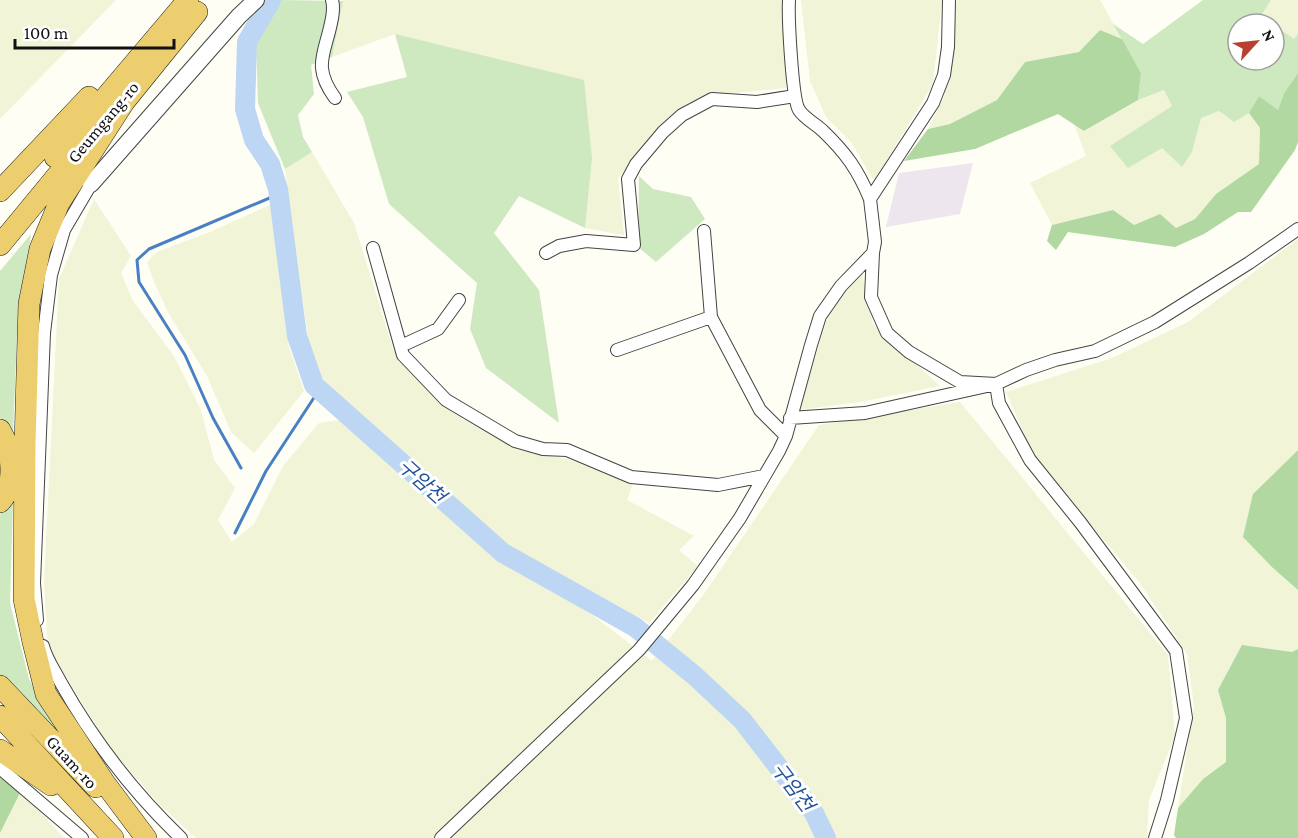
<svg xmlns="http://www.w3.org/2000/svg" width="1298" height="838" font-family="'Crimson Pro','Noto Sans KR',serif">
	<rect width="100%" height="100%" fill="#fefef5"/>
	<!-- industrial -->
	<path fill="#eee6ee" d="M973 163 960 214 886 227 899 173Z"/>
	<!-- farmland -->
	<path fill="#f1f4d6" d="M0 0H116L0 119Z
		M343 0H785L786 88 723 94 687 103 618 178 624 235 585 228 592 159 395 34 332 57Z
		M801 0H942L933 84 874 181 851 142 826 117 810 81Z
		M957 0H1100L1122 39 1100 30 1079 52 1025 62 997 100 950 124 928 129 944 97Z
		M1271 0H1298V34L1294 39 1261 17Z
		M1164 90 1172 106 1111 146 1162 148 1182 167 1192 152 1201 118 1219 111 1234 122 1249 113 1260 128 1259 164 1216 194 1195 219 1176 228 1160 214 1134 225 1113 210 1052 225 1030 183 1086 156 1074 124 1085 131 1138 100Z
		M312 152 354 223 393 349 407 370 454 414 517 450 568 459 633 483 627 500 694 536 679 550 698 566 649 623 508 545 341 398 320 376 310 353 285 169Z
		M94 199 131 256 121 273 133 301 174 356 201 410 214 460 235 488 218 520 232 542 254 524 283 466 319 423 339 420 652 661 704 594 819 425 960 402 1168 655 1175 736 1149 800 1147 838H196L158 803 109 747 48 647 44 582 59 279Z
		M272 204 289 347 304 391 254 453 231 432 207 376 169 314 154 282 147 262 157 252 210 232Z
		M1298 239V450L1253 494 1273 568 1298 590V649L1293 652 1226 718V762L1203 779 1178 808 1194 706 1187 654 1140 583 1034 457 1006 392 1112 358 1188 322Z
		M862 273 873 324 940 386 860 402 799 410 828 316 853 282Z
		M21 791 64 838H0V833Z"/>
	<!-- green -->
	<path fill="#cee8c0" d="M278 0 343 1 332 57 311 65 314 94 298 115 303 137 312 152 285 169 258 103 256 42 277 5Z
		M1203 0H1271L1261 16 1272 24H1238V60H1274V25L1294 39 1298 34V73L1284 93 1278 110 1259 96 1249 113 1234 122 1219 111 1201 118 1192 152 1182 167 1162 148 1128 168 1110 146 1172 106 1164 90 1138 100 1141 73 1113 24 1143 44Z
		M395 34 584 80 592 159 585 228 519 196 494 233 539 290 559 423 486 368 470 329 477 283 389 204 363 117 347 92 407 77Z
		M639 176 653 189 691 197 705 219 656 262 638 247Z
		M31 234 17 334 13 433 0 418V271Z
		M13 502 10 603 29 679 61 740 0 676V514Z"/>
	<!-- forest -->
	<path fill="#b0d8a0" d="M1100 30 1122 39 1141 73 1138 100 1084 131 1058 114 975 149 904 161 928 129 950 124 997 100 1025 62 1079 52Z
		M1298 73V142L1295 150 1251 212H1238L1204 234 1175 247 1068 232 1056 250 1047 241 1052 225 1113 210 1134 225 1160 214 1176 228 1195 219 1216 194 1259 164 1260 128 1249 113 1259 96 1278 110 1284 93Z
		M1298 450V590L1273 568 1243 537 1253 494Z
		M1242 645 1292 652 1298 649V838H1176L1174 835 1178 808 1203 779 1226 762V718L1218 690Z
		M0 776 21 791 0 833Z"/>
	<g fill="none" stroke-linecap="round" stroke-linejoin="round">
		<!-- stream -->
		<path stroke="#4980c5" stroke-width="3" d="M241 468 213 418 185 355 139 282 137 260 149 249 279 194
			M235 533 266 471 319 390"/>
		<!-- river -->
		<path stroke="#bdd6f3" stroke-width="20" d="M271 0 247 42 245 109 254 140 270 164 278 189 297 336 314 385 503 553 635 627 695 676 742 720 814 813 826 838"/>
		<defs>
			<path id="minor" d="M332 0C334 7 333 12 332 18 326 53 311 65 335 98
				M789 0C788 17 792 99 799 110 805 119 816 124 823 131 846 153 858 170 870 199
				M704 231 711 317 760 410 786 436
				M373 248 403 355 446 400 515 441 543 449 567 450 631 477 718 485 764 476
				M546 253 559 246 586 241 634 245 628 179 636 164 663 132 682 115 712 99 757 102 795 96
				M873 253 871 297 887 333 909 352 960 382 996 384 1026 370 1055 360 1095 351 1155 322 1249 263 1298 229
				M401 346 438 329 459 300
				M617 350 711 317
				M790 418 865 413 996 384 999 403 1030 460 1080 522 1176 651 1186 718 1167 800 1155 838
				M37 620 34 583 44 333 51 275 64 230 91 184
				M43 646C46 659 55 671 61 683 93 740 134 793 181 838
				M0 768 82 838
				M441 838 639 650 693 585 740 518 779 451 786 436 811 345 820 316 841 286 873 253 875 242 870 199 933 103 944 75 948 47 949 0"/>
			<path id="tertiary" d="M91 184 239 16 256 0"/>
			<path id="trunk" d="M55 157 188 0
				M0 191 89 97
				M0 245 80 148
				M0 430C12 450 17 484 0 502
				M0 686 96 787
				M0 716 113 838
				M0 750 51 785
				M146 838 104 782 46 694 33 642 24 599 25 443 29 304 40 249 59 203 124 102 197 12"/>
		</defs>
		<!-- minor casing -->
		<use href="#minor" stroke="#444" stroke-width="14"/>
		<!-- tertiary casing -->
		<use href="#tertiary" stroke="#444" stroke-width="18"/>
		<!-- trunk casing -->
		<use href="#trunk" stroke="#222" stroke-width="22"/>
		<!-- minor -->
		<use href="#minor" stroke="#fff" stroke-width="12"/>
		<!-- tertiary -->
		<use href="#tertiary" stroke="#fff" stroke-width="16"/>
		<!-- trunk -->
		<use href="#trunk" stroke="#edce6e" stroke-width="21"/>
	</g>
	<g text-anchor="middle" stroke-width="6" stroke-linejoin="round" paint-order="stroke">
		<!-- street labels -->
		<g font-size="18" fill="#111" stroke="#fff">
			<text transform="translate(103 122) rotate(-50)" y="6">Geumgang-ro</text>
			<text transform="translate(72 762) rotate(47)" y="6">Guam-ro</text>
		</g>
		<!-- water labels -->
		<g font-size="20" font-style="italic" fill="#21539c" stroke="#fff">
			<text transform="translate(422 481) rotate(42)" y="7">구암천</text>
			<text transform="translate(793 787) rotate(53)" y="7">구암천</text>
		</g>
	</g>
	<!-- north arrow -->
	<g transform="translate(1256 42) rotate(63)"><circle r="28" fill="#ffffff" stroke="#a0a0a0" stroke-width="1.5"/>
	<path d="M0-4.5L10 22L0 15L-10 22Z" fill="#b94031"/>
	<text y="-9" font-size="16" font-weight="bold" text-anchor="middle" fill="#111111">N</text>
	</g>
	<!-- scale -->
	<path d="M15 39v9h159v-9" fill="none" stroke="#111111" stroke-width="3"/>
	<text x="24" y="39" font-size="18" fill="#111111" stroke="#ffffff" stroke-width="4.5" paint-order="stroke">100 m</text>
</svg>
